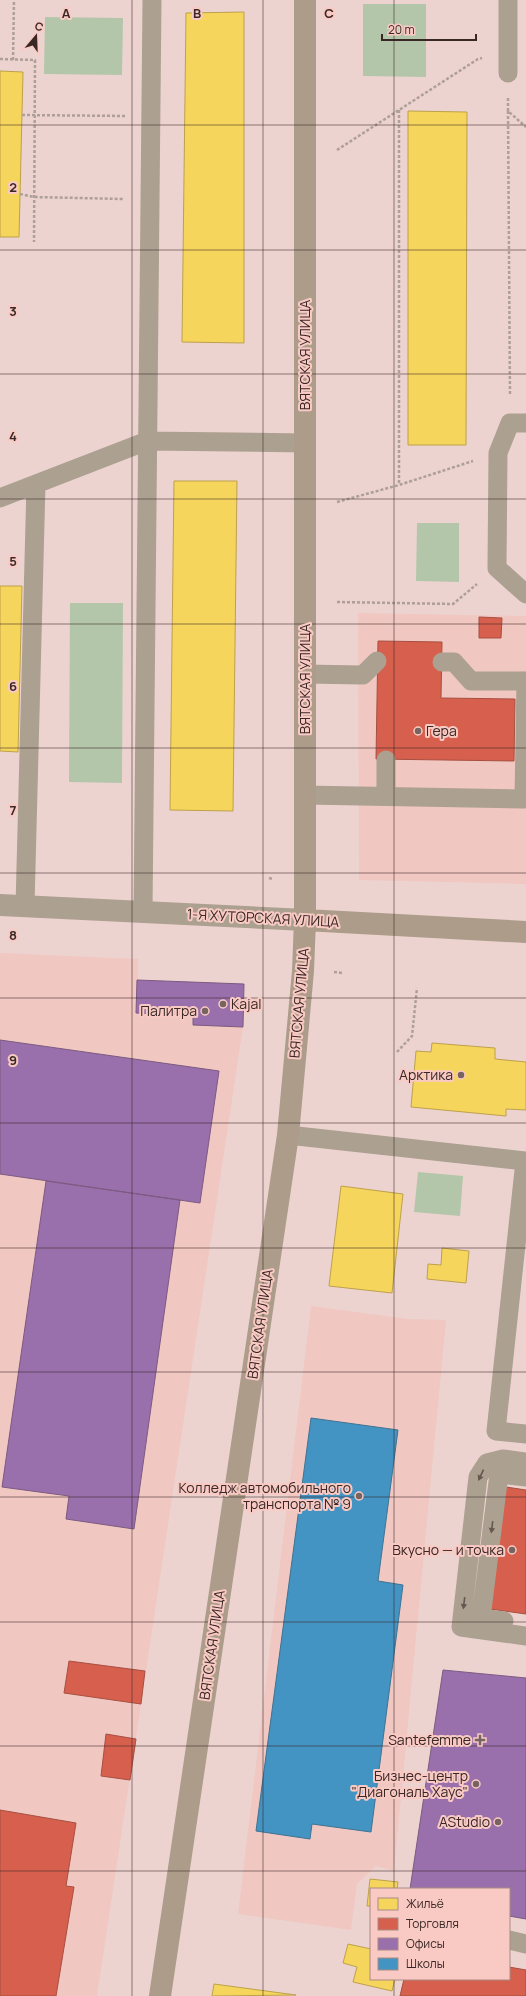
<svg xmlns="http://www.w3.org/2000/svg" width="526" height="1996" font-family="Manrope,sans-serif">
	<rect width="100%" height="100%" fill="#edd3d0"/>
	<!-- built -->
	<path fill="#f0c7c1" d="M358 613 526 616V884L359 880Z
		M0 953 138 959V980L244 984 243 1027 97 1996H0Z
		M311 1306 408 1319 446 1320 394 1871 376 1866 357 1884 351 1930 238 1914Z"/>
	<!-- green -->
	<path fill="#b3c6aa" d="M363 4H426V77L363 76Z
		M45 17 123 18 122 75 44 74Z
		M417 523H459V582L416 581Z
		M70 603H123L122 783 69 782Z
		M418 1172 463 1176 460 1216 414 1212Z"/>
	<!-- homes -->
	<path fill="#f6d55c" stroke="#bda14b" d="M244 12V343L182 342 186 13Z
		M0 71 23 72 19 237H0Z
		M408 111 467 112 466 445H408Z
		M174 481H237L233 811 170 810Z
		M0 586H22L18 752 0 751Z
		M432 1043 495 1048V1059L526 1062V1110L506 1109V1116L411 1107 416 1051 431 1052Z
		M341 1186 403 1194 392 1293 329 1286Z
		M442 1248 469 1251 466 1283 427 1279 428 1264 441 1265Z
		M370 1879 398 1882 397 1889H371V1906H367Z
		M348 1944 371 1949V1979H395L392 1991 353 1982 357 1967 343 1963Z
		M214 1984 296 1995 212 1996Z"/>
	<!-- shops -->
	<path fill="#d6604d" stroke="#a74f41" d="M479 617 502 618 501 638H479Z
		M378 641 442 642 441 698 515 699 514 761 376 759Z
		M506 1487 526 1490V1614L490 1609Z
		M69 1661 145 1671 141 1704 64 1693Z
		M106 1734 136 1739 130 1780 101 1776Z
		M0 1810 76 1823 66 1886 74 1887 56 1996H0Z
		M509 1967 526 1970V1996H400L404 1979H509Z"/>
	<!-- offices -->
	<path fill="#9970ab" stroke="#7c5a82" d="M137 980 244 984 243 1027 193 1025V1015L136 1013Z
		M0 1040 219 1071 200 1203 0 1174Z
		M46 1181 180 1200 134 1529 66 1519 69 1496 2 1487Z
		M443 1670 526 1678V1919L509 1916V1889H410Z"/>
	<!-- schools -->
	<path fill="#4393c3" stroke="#407393" d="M311 1418 398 1430 378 1581 403 1585 371 1832 312 1824 310 1839 256 1831Z"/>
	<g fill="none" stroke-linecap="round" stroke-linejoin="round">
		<!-- path -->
		<path stroke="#aea096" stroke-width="2.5" stroke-dasharray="3 2" stroke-linecap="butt" d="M0 59 35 60 34 242
			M13 60 14 0
			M508 98V111L526 127
			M399 110V485
			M508 111 510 396
			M22 115 126 116
			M337 150 478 59 482 58
			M20 194 34 197 123 199
			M337 502 399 485 473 461
			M337 602 453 604 477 584
			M269 878 273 879
			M334 972 343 973
			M397 1052 412 1036 417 988"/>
		<!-- lane -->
		<path stroke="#aca090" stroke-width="19" d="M508 0V73
			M526 423H510L498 453 497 568 526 594
			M0 498 147 441 306 443
			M305 674 363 675 377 661
			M305 795 524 799 526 681H471L454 662H442
			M386 796V760
			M25 906 36 484
			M143 913 152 0
			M288 1135 525 1161 496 1431 526 1434
			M526 1462 503 1459 487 1463 478 1477 461 1627 526 1636
			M504 1621 481 1618 499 1474 526 1477
			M509 1940 526 1944"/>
		<!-- street -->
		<path stroke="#aca090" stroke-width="22" d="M0 905 305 920"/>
		<!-- secondary -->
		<path stroke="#ac9c89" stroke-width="22" d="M305 920 526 932
			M160 1996 288 1135 303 971 305 920V0"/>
	</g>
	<!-- one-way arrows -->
	<defs><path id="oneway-solid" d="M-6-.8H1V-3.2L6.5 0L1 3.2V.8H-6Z"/></defs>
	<g fill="#66574f">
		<use href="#oneway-solid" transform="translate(481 1475) rotate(115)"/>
		<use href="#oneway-solid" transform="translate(492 1527) rotate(97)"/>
		<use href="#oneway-solid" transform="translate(464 1603) rotate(97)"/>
	</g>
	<!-- grid -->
	<path fill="none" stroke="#382724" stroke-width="1" stroke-opacity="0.55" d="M132 0V1996M263 0V1996M394 0V1889M0 125H526M0 250H526M0 374H526M0 499H526M0 624H526M0 748H526M0 873H526M0 998H526M0 1123H526M0 1248H526M0 1372H526M0 1497H526M0 1622H526M0 1746H526M0 1871H526M394 1979V1996"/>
	<!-- markers -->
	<g fill="#776360" stroke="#f9cac4" stroke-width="1.5">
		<circle cx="418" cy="731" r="4"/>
		<circle cx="223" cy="1004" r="4"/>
		<circle cx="205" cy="1011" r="4"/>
		<circle cx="461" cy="1075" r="4"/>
		<circle cx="359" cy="1496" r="4"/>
		<circle cx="512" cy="1550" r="4"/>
		<path d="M478 1734h4v4h4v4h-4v4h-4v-4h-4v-4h4z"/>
		<circle cx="476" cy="1784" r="4"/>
		<circle cx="498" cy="1822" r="4"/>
	</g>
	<g text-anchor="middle" stroke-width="4" stroke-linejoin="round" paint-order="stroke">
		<!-- street labels -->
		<g font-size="14" fill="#382724" stroke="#f9cac4">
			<text transform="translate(305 355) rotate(-90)" y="5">ВЯТСКАЯ УЛИЦА</text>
			<text transform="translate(305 679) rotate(-90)" y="5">ВЯТСКАЯ УЛИЦА</text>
			<text transform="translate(263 918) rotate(3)" y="5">1-Я ХУТОРСКАЯ УЛИЦА</text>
			<text transform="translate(299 1003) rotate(-85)" y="5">ВЯТСКАЯ УЛИЦА</text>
			<text transform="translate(260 1324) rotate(-82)" y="5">ВЯТСКАЯ УЛИЦА</text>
			<text transform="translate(212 1645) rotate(-82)" y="5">ВЯТСКАЯ УЛИЦА</text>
		</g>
		<!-- poi labels -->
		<g font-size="14" fill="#382724" stroke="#f9cac4" text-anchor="end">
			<text x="426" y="736" text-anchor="start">Гера</text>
			<text x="231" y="1009" text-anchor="start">Kajal</text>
			<text x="197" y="1016">Палитра</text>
			<text x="453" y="1080">Арктика</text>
			<text x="351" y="1493">Колледж автомобильного<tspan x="351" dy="16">транспорта № 9</tspan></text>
			<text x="504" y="1555">Вкусно — и точка</text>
			<text x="471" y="1745">Santefemme</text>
			<text x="468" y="1781">Бизнес-центр<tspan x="468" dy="16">"Диагональ Хаус"</tspan></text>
			<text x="490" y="1827">AStudio</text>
		</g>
	</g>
	<g font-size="13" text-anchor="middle" font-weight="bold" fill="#382724" stroke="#f9cac4" stroke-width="4" stroke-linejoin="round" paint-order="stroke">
		<text x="66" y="18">A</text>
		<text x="197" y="18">B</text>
		<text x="329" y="18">C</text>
		<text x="13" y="192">2</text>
		<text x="13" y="316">3</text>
		<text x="13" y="441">4</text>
		<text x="13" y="566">5</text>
		<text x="13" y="691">6</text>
		<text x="13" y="815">7</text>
		<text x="13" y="940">8</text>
		<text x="13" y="1065">9</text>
	</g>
	<!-- legend -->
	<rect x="370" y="1888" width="140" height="92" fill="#f9cac4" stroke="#ac8984"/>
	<rect x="378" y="1898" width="20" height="12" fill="#f6d55c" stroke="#ac8984"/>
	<text x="406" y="1908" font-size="12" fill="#382724">Жильё</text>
	<rect x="378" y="1918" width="20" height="12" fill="#d6604d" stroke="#ac8984"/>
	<text x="406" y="1928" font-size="12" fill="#382724">Торговля</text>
	<rect x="378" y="1938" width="20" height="12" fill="#9970ab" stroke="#ac8984"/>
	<text x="406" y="1948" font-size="12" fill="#382724">Офисы</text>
	<rect x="378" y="1958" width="20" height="12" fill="#4393c3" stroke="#ac8984"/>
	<text x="406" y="1968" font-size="12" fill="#382724">Школы</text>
	<!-- north arrow -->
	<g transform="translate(36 36) rotate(19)" stroke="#f9cac4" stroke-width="3" paint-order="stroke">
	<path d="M0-3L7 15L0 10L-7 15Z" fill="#382724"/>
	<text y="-6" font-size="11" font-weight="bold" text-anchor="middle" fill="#382724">С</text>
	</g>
	<!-- scale -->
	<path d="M382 34v6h94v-6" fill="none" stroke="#382724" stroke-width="2"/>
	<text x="388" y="34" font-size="12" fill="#382724" stroke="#f9cac4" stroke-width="3" paint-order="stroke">20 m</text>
</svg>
